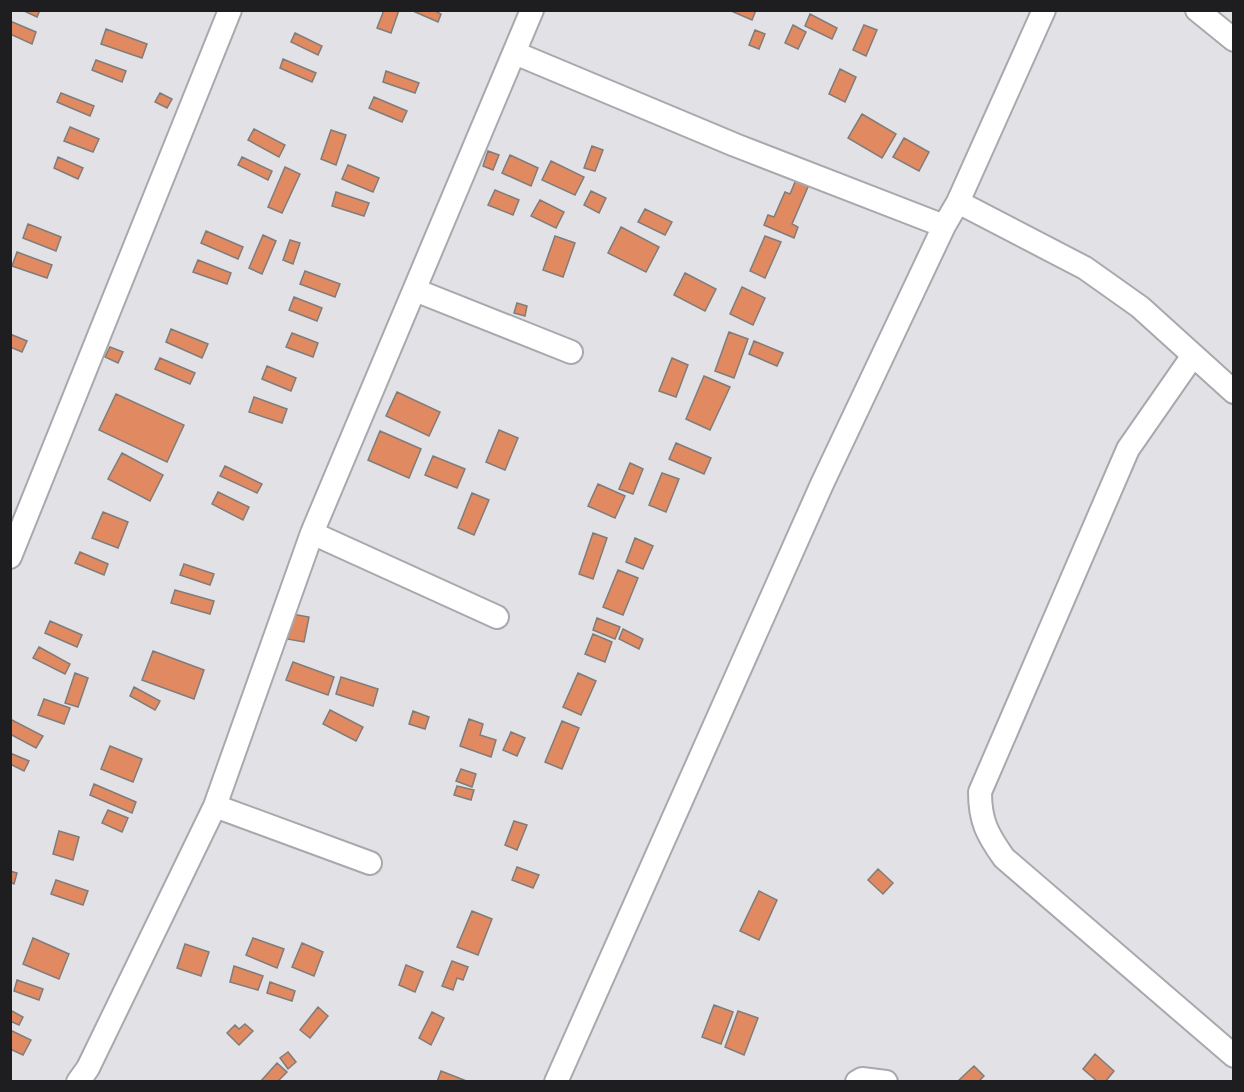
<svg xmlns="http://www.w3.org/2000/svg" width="1244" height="1092" font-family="Rubik,sans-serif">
	<rect width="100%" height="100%" fill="#e2e1e6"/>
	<!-- building -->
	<path fill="#e18a61" stroke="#807c7a" stroke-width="1.5" d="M22 10H40L37 17Z
		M384 10H399L391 33 377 28Z
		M433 10 441 14 438 22 413 11Z
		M729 10H756L752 20Z
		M810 14 837 28 832 39 805 26Z
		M10 21 36 32 32 44 10 34Z
		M793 25 806 32 798 49 785 43Z
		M864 25 877 30 866 56 853 50Z
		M106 29 147 44 142 58 101 44Z
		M755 30 765 34 759 49 749 45Z
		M295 33 322 46 318 55 291 42Z
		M283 59 316 73 312 82 280 68Z
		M96 60 126 71 122 82 92 70Z
		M840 69 856 77 845 102 829 94Z
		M386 71 419 83 415 93 383 82Z
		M61 93 94 106 90 116 57 102Z
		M160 93 172 99 167 108 155 102Z
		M374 97 407 111 402 122 369 108Z
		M862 114 896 134 882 158 848 138Z
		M70 127 99 139 93 152 64 141Z
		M254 129 285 145 279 157 248 140Z
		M331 130 346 135 336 165 321 159Z
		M904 138 929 152 919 171 893 157Z
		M592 146 603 150 595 171 584 168Z
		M488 151 499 155 493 170 483 166Z
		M510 155 538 168 531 186 502 173Z
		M58 157 83 168 78 179 54 168Z
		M242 157 272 171 268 180 238 165Z
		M551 161 584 177 575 195 542 180Z
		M348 165 379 178 373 192 342 179Z
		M285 167 300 174 282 213 268 207Z
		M798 175 811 180 792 224 798 227 794 238 764 225 768 215 774 217 785 192 790 194Z
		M495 190 519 200 513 215 488 205Z
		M591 191 606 198 599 213 584 205Z
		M336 192 369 203 364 216 332 206Z
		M540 200 564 212 556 228 531 216Z
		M645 209 672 222 665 235 638 222Z
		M28 224 61 237 56 251 23 238Z
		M621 227 659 247 646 272 608 253Z
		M206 231 243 247 238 259 201 243Z
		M263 235 276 241 262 274 249 268Z
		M555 236 575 243 563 277 543 270Z
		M765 236 781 242 765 278 750 271Z
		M290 240 300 243 293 264 283 260Z
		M17 252 52 265 47 278 12 266Z
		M198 260 231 273 227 284 193 272Z
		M305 271 340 284 335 297 300 284Z
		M685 273 716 289 705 311 674 295Z
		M742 287 765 298 753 325 730 314Z
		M294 297 322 308 317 321 289 310Z
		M517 303 527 306 525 316 514 313Z
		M171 329 208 344 202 358 166 342Z
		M729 332 748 339 734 378 715 371Z
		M292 333 318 343 313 357 286 347Z
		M10 334 27 341 22 352 10 347Z
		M754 341 783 353 777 366 749 354Z
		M110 347 123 352 118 363 105 357Z
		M160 358 195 373 190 384 155 369Z
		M672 358 688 365 676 397 659 391Z
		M267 366 296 378 291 391 262 379Z
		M704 376 730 387 710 430 686 419Z
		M397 392 440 412 429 436 386 416Z
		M116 394 184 425 167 462 99 430Z
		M254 397 287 409 282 423 249 412Z
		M499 430 518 438 505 470 486 462Z
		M380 431 421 449 409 478 368 460Z
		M676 443 711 458 704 474 669 459Z
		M122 453 163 475 150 501 108 479Z
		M433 456 465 469 457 488 425 475Z
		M630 463 643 469 633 494 619 489Z
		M225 466 262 484 257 493 220 476Z
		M662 473 679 479 666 512 649 505Z
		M598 484 625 496 615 518 588 506Z
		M218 492 249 507 243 520 212 504Z
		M472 493 489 500 474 535 458 528Z
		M103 512 128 522 118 548 92 538Z
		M593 533 607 538 593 579 579 574Z
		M635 538 653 546 643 569 626 562Z
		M80 552 108 564 104 575 75 563Z
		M184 564 214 574 210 585 180 575Z
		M618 570 638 578 623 615 603 607Z
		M175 590 214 601 210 614 171 603Z
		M292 614 309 617 304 642 287 639Z
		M597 618 620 627 615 639 593 630Z
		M50 621 82 635 77 647 45 633Z
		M623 629 643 639 639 649 619 639Z
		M593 634 612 642 605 662 585 654Z
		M39 647 70 664 65 674 33 658Z
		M153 651 204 670 194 699 142 680Z
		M293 662 334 677 328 695 286 680Z
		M75 673 88 678 78 707 65 703Z
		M578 673 596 681 581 715 563 707Z
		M341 677 378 689 373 706 336 694Z
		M134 687 160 701 155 710 130 696Z
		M44 699 70 708 64 724 38 715Z
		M330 710 363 727 356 741 323 724Z
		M413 711 429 717 425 729 409 724Z
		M10 719 43 736 36 748 10 734Z
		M469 719 483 724 480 735 496 740 491 757 460 746Z
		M562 721 579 728 562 769 545 762Z
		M511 732 525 738 517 756 503 750Z
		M110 746 142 759 133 782 101 769Z
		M10 753 29 761 24 771 10 764Z
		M461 769 476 774 472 787 456 781Z
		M94 784 136 802 132 813 90 795Z
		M457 786 474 790 471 800 454 795Z
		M108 810 128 818 122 832 102 823Z
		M514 821 527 825 517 850 505 845Z
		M59 831 79 837 73 860 53 854Z
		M517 867 539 875 533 888 512 880Z
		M878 869 893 883 883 894 868 880Z
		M10 871 17 873 14 884 10 882Z
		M56 880 88 891 83 905 51 894Z
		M759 891 777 900 759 940 740 931Z
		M472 911 492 919 478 955 457 947Z
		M33 938 69 954 59 979 23 964Z
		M253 938 284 949 277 968 246 955Z
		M302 943 323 952 314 976 292 967Z
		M185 944 209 952 201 976 177 968Z
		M452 961 468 967 463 980 457 978 453 990 442 986Z
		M406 965 423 972 415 992 399 985Z
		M234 966 263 976 258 990 230 982Z
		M17 980 43 989 39 1000 14 991Z
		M270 982 295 991 292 1001 267 993Z
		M714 1005 733 1012 721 1044 702 1037Z
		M318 1007 328 1016 310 1038 300 1030Z
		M10 1010 23 1017 19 1025 10 1021Z
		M738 1011 758 1018 744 1055 725 1047Z
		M432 1012 444 1018 431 1045 419 1038Z
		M245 1024 253 1031 239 1045 227 1033 235 1025 239 1029Z
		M10 1030 31 1040 23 1055 10 1049Z
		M288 1052 296 1062 288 1069 280 1058Z
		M1095 1054 1114 1071 1105 1082H1098L1083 1069Z
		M277 1063 287 1072 277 1082H260Z
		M974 1066 984 1076 978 1082H957Z
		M441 1071 469 1082H437Z"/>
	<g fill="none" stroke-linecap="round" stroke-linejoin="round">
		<defs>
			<path id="street" d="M1197 10 1234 40
				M515 53 735 145 944 226
				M958 202 1085 268 1140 307 1234 392
				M415 290 571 352
				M1192 357 1128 449 980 792C980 821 987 834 1004 858L1234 1056
				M312 533 497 617
				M10 557 230 10
				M215 806 370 863
				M78 1082 88 1068 215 806 312 533 532 10
				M556 1082 822 484 944 226 958 202 1044 10
				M857 1082 862 1079 886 1082"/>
		</defs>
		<!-- street casing -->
		<use href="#street" stroke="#a9a8ad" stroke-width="26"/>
		<!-- street -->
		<use href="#street" stroke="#fff" stroke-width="22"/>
	</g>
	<!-- border -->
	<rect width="1244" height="1092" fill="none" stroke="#1e1e20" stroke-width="24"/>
</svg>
